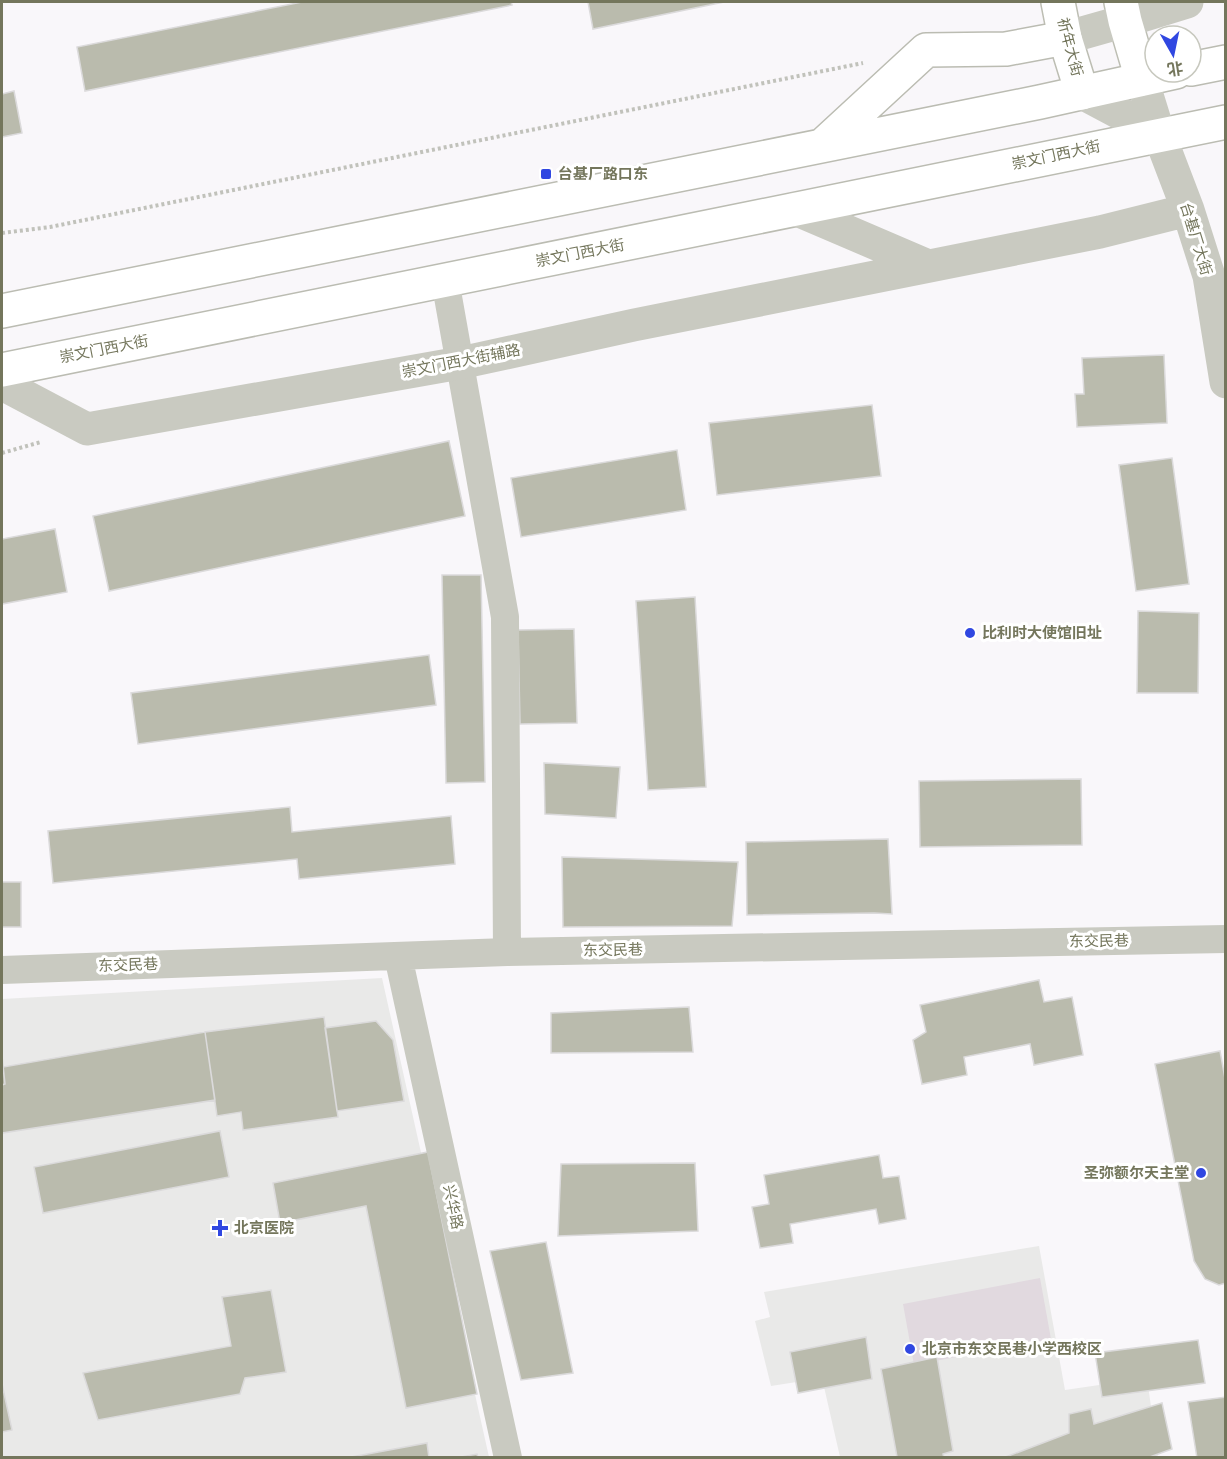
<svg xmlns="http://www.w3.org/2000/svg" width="1227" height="1459" font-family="'Public Sans','Noto Sans SC',sans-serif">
	<rect width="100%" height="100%" fill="#f9f7fa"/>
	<!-- built -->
	<path fill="#e9e9e8" d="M382 978 489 1457 2 1458V999Z
		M1039 1246 1065 1390 1147 1378 1158 1457H840L822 1378 771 1386 755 1321 770 1317 764 1292Z"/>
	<!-- green -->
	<path fill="#e1d9df" d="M1040 1278 1051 1339 914 1365 903 1304Z"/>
	<!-- building -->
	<path fill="#babbad" stroke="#dbdadb" stroke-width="1.5" d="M302 2H511L512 5 85 91 77 47Z
		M588 2H724L593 29Z
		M14 91 22 133 2 137V94Z
		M1164 355 1167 423 1077 427 1075 394H1084L1082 358Z
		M872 405 881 476 717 495 709 423Z
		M449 441 465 516 109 591 93 516Z
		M677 450 686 510 521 537 511 478Z
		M1172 458 1189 584 1136 591 1119 465Z
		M55 529 67 592 2 604V539Z
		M442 575H481L485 782 446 783Z
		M695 597 706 787 648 790 636 601Z
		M1138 611 1199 613 1198 693H1137Z
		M574 629 577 723 520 724 518 630Z
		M429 655 436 705 138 744 131 693Z
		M544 763 620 767 616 818 545 814Z
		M1081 779 1082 845 920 847 919 781Z
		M290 807 292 832 451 816 455 864 299 879 297 859 53 883 48 831Z
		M888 839 892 914 874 913 747 915 746 842Z
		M562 857 738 862 732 926 563 927Z
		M2 882H21V927H2Z
		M1039 980 1044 1002 1072 997 1083 1055 1034 1065 1030 1044 964 1057 967 1075 922 1084 913 1040 926 1032 920 1005Z
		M689 1007 693 1052 551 1053V1013Z
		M324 1017 338 1117 243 1130 241 1112 217 1116 205 1032Z
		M376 1021 393 1040 404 1101 337 1111 325 1028Z
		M205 1032 215 1100 2 1133V1085L5 1084 3 1067Z
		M1220 1051 1226 1084V1283L1219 1285 1205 1279 1194 1261 1155 1064Z
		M2 1056 5 1084 2 1085Z
		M220 1131 229 1177 43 1213 34 1167Z
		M428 1152 477 1394 406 1408 366 1206 280 1223 273 1183Z
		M879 1155 883 1178 899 1176 906 1219 879 1224 876 1209 790 1224 793 1243 760 1248 752 1207 769 1204 764 1175Z
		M695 1163 698 1231 558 1236 561 1164Z
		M546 1242 573 1373 521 1380 490 1251Z
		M271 1290 286 1372 245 1378 240 1394 98 1420 83 1373 231 1346 222 1297Z
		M866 1337 872 1379 798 1393 790 1352Z
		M1198 1340 1205 1383 1102 1397 1095 1353Z
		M937 1357 953 1451 943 1454 944 1458 897 1457 881 1369Z
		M2 1384 12 1430 2 1432Z
		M1226 1397V1458H1197L1188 1402Z
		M1162 1403 1172 1449 1147 1458H1003L1069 1433V1414L1091 1409 1094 1424Z
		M427 1443 429 1458H346Z
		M477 1454 478 1458H456Z"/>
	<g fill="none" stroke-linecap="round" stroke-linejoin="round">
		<defs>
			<path id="secondary" d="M1058 2 1065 38 1082 93
				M1121 2 1125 21 1142 79"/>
			<path id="primary" d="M1191 69 1226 62
				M823 145 926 50 1006 49 1065 38
				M2 311 1040 102 1176 72
				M2 370 1226 122"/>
		</defs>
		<!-- secondary casing -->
		<use href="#secondary" stroke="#bdbeb3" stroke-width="36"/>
		<!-- primary casing -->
		<use href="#primary" stroke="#bbbcb2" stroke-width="36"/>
		<!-- path -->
		<path stroke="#c1c2bb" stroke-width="4" stroke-dasharray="3 3" stroke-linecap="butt" d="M2 233 50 227 863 63
			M2 453 41 442"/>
		<!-- minor -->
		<path stroke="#c9cac1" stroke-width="28" d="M445 280 505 617 507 952
			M398 956 508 1458
			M2 970 507 952 1226 939"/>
		<!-- tertiary -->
		<path stroke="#c9cac1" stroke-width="33" d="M1065 38 1125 21 1187 2
			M1142 79 1159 134 1188 210 1209 276 1226 382
			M1082 93 1159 134
			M795 209 928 266
			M2 384 87 429 460 363 634 325 1100 232 1188 210"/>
		<!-- secondary -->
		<use href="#secondary" stroke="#fff" stroke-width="33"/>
		<!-- primary -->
		<use href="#primary" stroke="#fff" stroke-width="33"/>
	</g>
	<!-- markers -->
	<g fill="#3047e1" stroke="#fff" stroke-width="2">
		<rect x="540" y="168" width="12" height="12" rx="3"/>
		<circle cx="970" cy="633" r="6"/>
		<circle cx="1201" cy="1173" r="6"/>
		<path d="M217 1219h6v6h6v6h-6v6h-6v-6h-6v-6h6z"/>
		<circle cx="910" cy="1349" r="6"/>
	</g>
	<g text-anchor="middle" stroke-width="6" stroke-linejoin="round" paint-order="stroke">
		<!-- street labels -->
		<g font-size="15" fill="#74765c" stroke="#fff">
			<text transform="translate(1070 47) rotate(75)" y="5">祈年大街</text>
			<text transform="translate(1056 155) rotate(-12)" y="5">崇文门西大街</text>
			<text transform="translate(1196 239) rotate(73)" y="5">台基厂大街</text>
			<text transform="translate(580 253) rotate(-11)" y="5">崇文门西大街</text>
			<text transform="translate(104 349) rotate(-11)" y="5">崇文门西大街</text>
			<text transform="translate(461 361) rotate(-11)" y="5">崇文门西大街辅路</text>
			<text transform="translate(1099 941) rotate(-1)" y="5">东交民巷</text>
			<text transform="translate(613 950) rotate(-1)" y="5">东交民巷</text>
			<text transform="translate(128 965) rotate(-2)" y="5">东交民巷</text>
			<text transform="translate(453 1207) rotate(78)" y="5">兴华路</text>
		</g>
		<!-- poi labels -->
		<g font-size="15" font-weight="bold" fill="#74765c" stroke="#fff" text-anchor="start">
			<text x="558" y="179">台基厂路口东</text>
			<text x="982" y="638">比利时大使馆旧址</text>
			<text x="1189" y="1178" text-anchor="end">圣弥额尔天主堂</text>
			<text x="234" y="1233">北京医院</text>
			<text x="922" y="1354">北京市东交民巷小学西校区</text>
		</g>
	</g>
	<!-- border -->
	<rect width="1227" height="1459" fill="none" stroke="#74765c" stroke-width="6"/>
	<!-- north arrow -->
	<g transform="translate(1173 54) rotate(171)"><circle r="28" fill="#ffffff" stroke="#c7c8be" stroke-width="1.5"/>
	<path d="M0-4.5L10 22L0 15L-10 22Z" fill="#3047e1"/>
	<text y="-9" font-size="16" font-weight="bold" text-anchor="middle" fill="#74765c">北</text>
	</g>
</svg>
